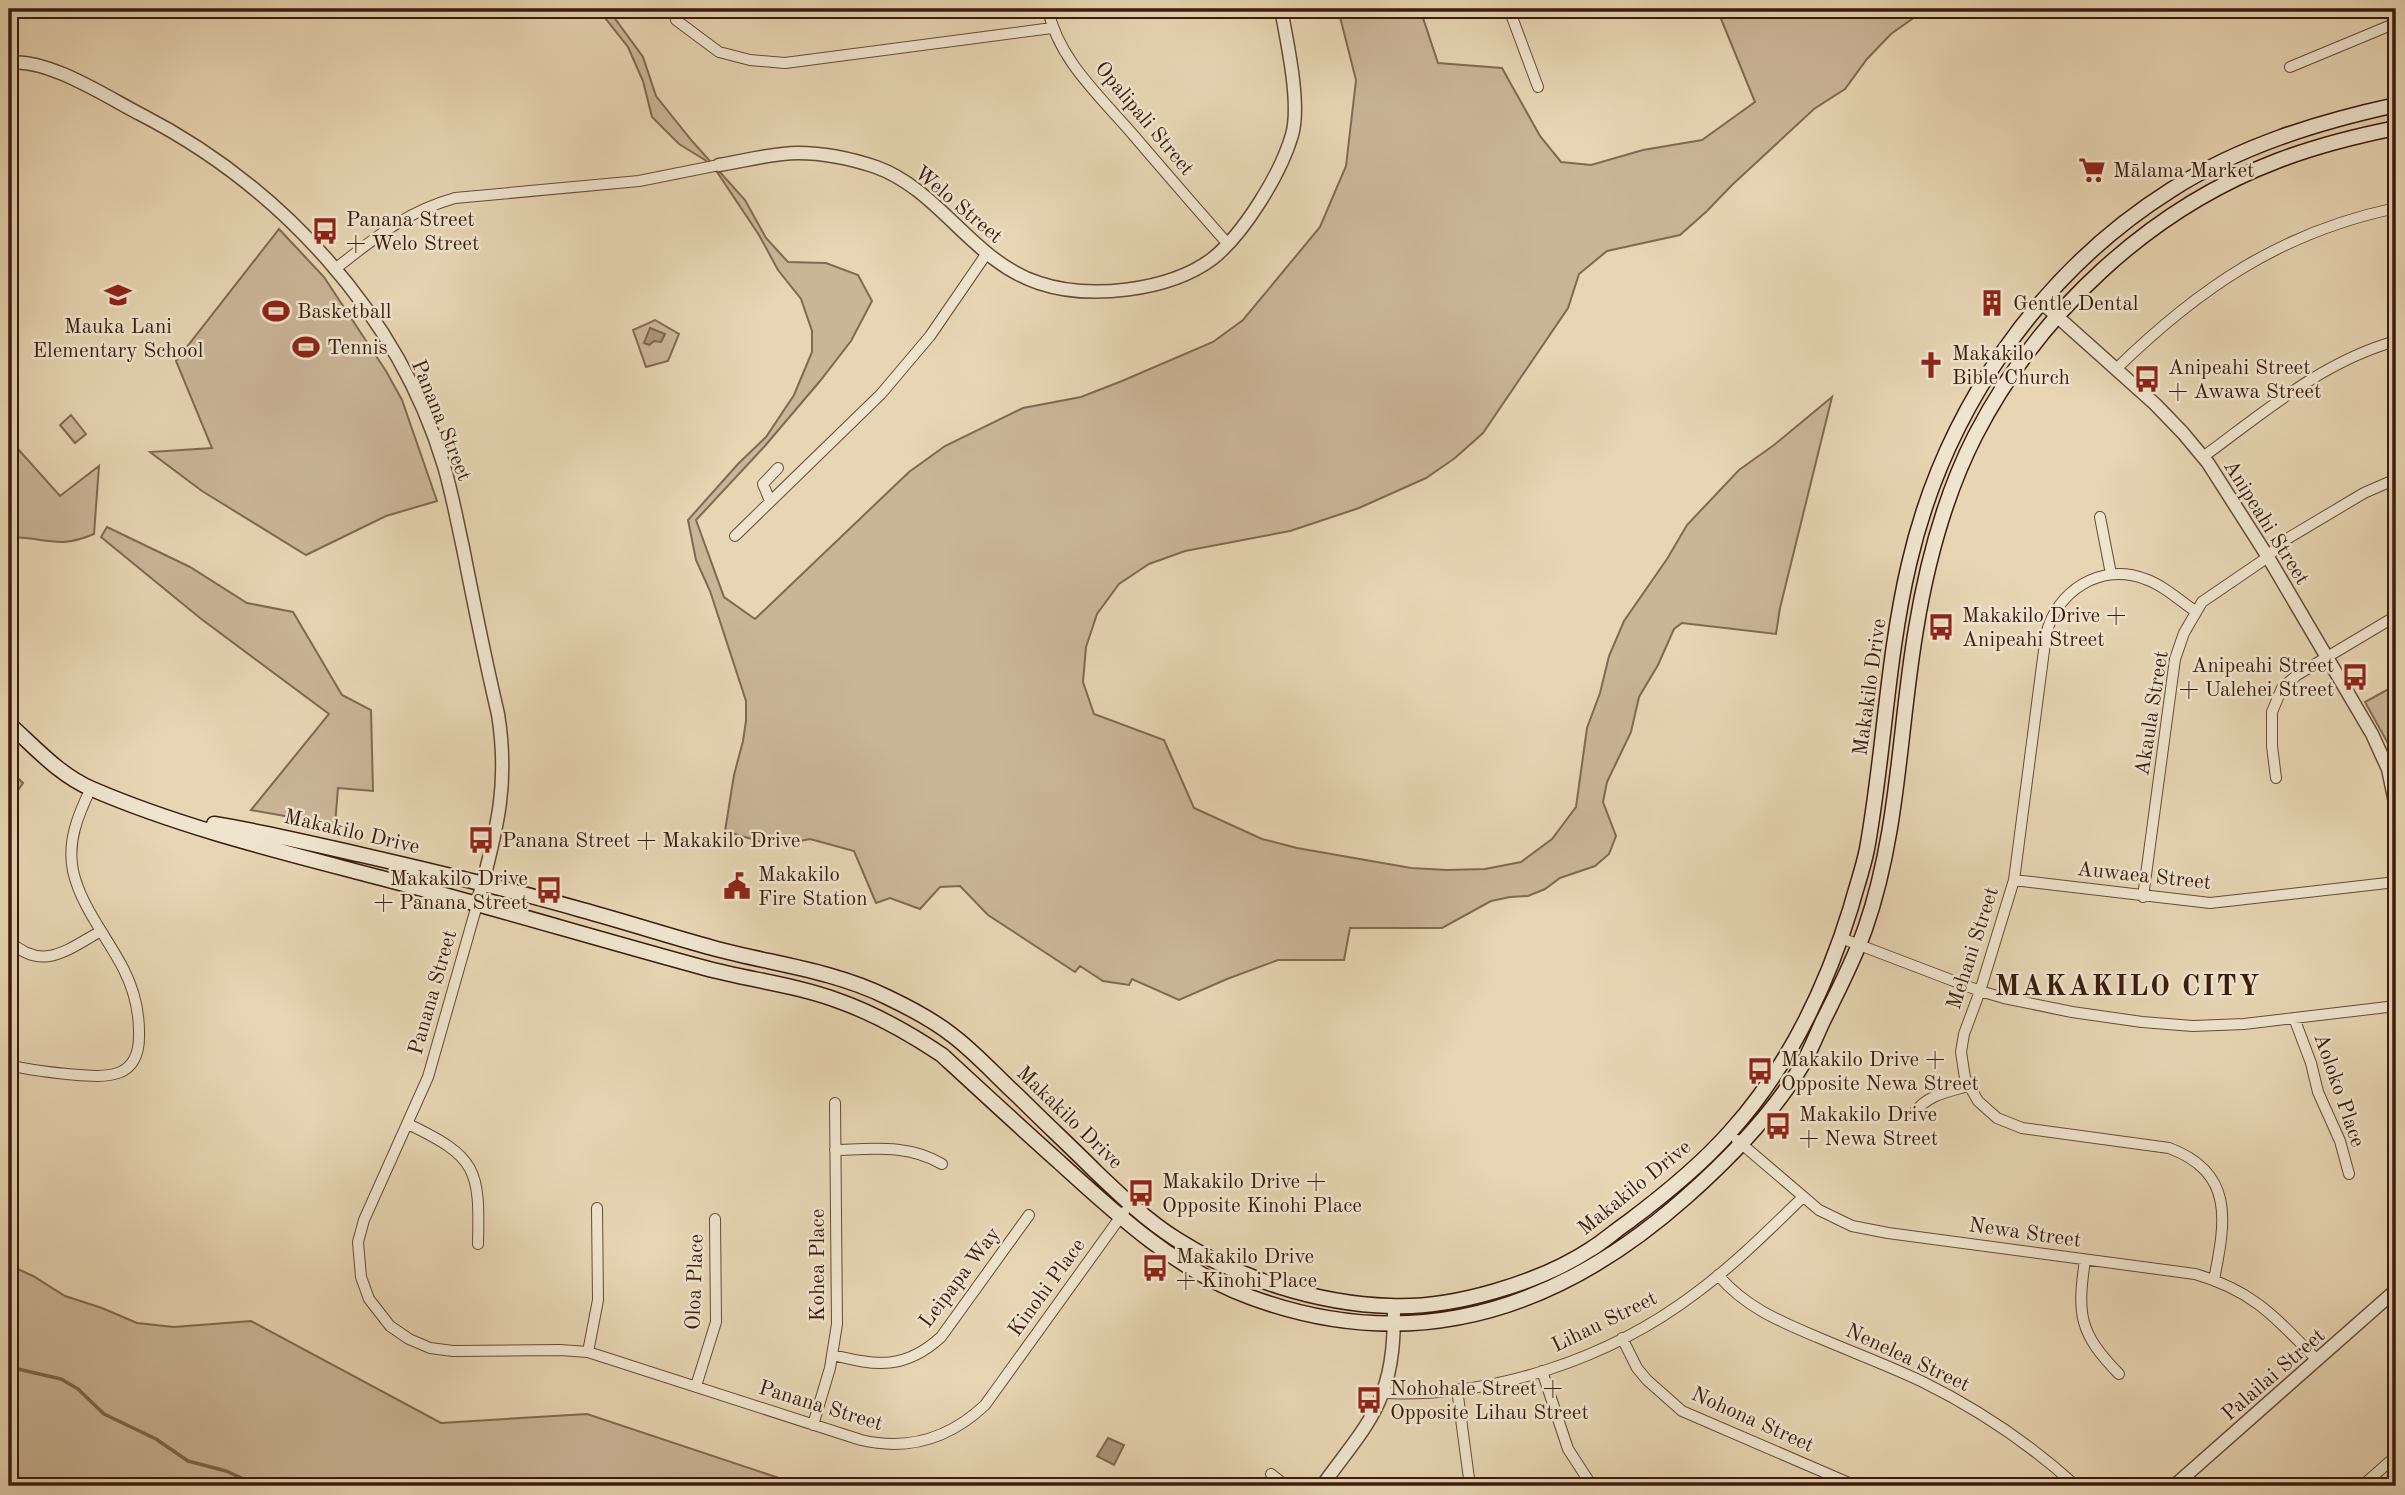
<svg xmlns="http://www.w3.org/2000/svg" width="2405" height="1495" font-family="'Old Standard TT',serif">
	<rect width="100%" height="100%" fill="#e7d5b3"/>
	<filter id="stains"><feTurbulence type="fractalNoise" baseFrequency=".00286" numOctaves="4"/><feColorMatrix values="0 0 0 0 .2 0 0 0 0 .09 0 0 0 0 .02 0 0 0 .5 -.17"/></filter>
	<radialGradient id="worn" r=".72"><stop offset=".6" stop-color="#630" stop-opacity="0"/><stop offset="1" stop-color="#630" stop-opacity=".3"/></radialGradient>
	<!-- green -->
	<path fill="#cab597" stroke="#826852" stroke-width="2" d="M598 9H608L643 57 656 96 692 141 745 200 766 238 788 262 826 263 858 275 872 301 851 341 820 381 764 447 696 520 724 597 755 619 909 472 945 446 1023 408 1081 397 1122 381 1213 342 1243 320 1320 227 1346 166 1356 80 1338 9H1420L1438 63 1502 68 1540 136 1561 162 1591 165 1643 150 1702 140 1755 102 1717 9H1926L1891 34 1867 59 1845 89 1814 109 1732 185 1707 211 1680 235 1607 251 1579 274 1568 308 1483 433 1455 458 1426 478 1359 508 1290 531 1185 551 1149 564 1119 584 1097 614 1086 647 1083 682 1094 714 1164 740 1194 808 1262 839 1297 848 1411 868 1447 870 1485 869 1521 862 1552 839 1576 807 1587 728 1600 693 1609 656 1624 621 1667 559 1687 525 1739 470 1774 445 1832 397 1780 608 1776 634 1682 623 1674 629 1658 665 1639 697 1631 732 1607 782 1603 802 1616 836 1609 854 1595 866 1560 878 1545 889 1528 896 1510 897 1491 901 1442 928H1350L1344 960H1278L1227 979 1179 1000 1132 979 1129 985 1103 981 1080 966 1075 972 988 915 960 886 940 887 920 909 890 898 876 903 854 851 810 839 775 846 725 831 734 775 743 741 746 721V701L710 591 696 560 688 520 738 464 766 437 794 395 812 352V331L801 299 778 270 759 235 717 172 705 160 679 144 652 117 643 81 628 47Z
		M279 229 324 277 386 371 402 400 437 501 386 516 306 555 202 491 150 452 212 448 176 361Z
		M655 320 679 334 668 361 646 367 633 330Z
		M71 415 86 434 75 443 60 425Z
		M9 439 60 496 99 466 94 534C57 550 45 537 9 537Z
		M107 527 190 567 247 603 293 612 342 695 371 710 373 791 338 788 335 825 251 810 329 714 200 618 101 537Z
		M2396 685V758L2365 702Z
		M9 770 23 783 9 804Z
		M9 1265 33 1276 65 1296 102 1308 137 1323 174 1327 251 1321 441 1423 587 1414 803 1486H9Z"/>
	<!-- water -->
	<path fill="#ad967b" stroke="#7f654f" stroke-width="2" d="M650 328 665 334 661 342 654 341 649 345 644 343Z
		M1108 1438 1124 1445 1114 1465 1097 1456Z"/>
	<g fill="none" stroke-linecap="round" stroke-linejoin="round">
		<!-- stream -->
		<path stroke="#7f654f" stroke-width="3.5" d="M9 1367 61 1379 78 1389 104 1414 156 1439 188 1461 226 1471 259 1486"/>
		<defs>
			<path id="minor" d="M1048 9C1058 60 1102 98 1135 137 1165 172 1196 208 1227 243
				M1509 9 1538 87
				M676 20 719 52 750 60 785 63 1052 28
				M2290 67 2396 23
				M335 269C375 238 405 212 455 198L639 181 719 165
				M2116 369C2199 288 2281 232 2396 208
				M2203 457C2263 413 2323 361 2396 341
				M770 501 763 484 778 468
				M2100 517 2111 574
				M735 536 881 394 930 336 987 253
				M2195 611C2179 600 2163 585 2145 579 2101 562 2056 591 2046 635L2014 880 1980 991 1964 1034 1961 1052 1965 1078 1978 1101 1997 1118 2022 1128 2169 1148C2236 1173 2225 1223 2214 1280
				M2276 778 2272 746V712L2282 688 2297 675 2396 616
				M2014 880 2210 903 2396 882
				M2143 897 2175 659 2184 633 2202 602 2268 557 2280 543 2364 493 2396 479
				M477 905 428 1077 364 1220 358 1242 361 1277 369 1299 390 1326 409 1339 430 1348 453 1351 560 1350 588 1352 861 1440C908 1451 950 1438 985 1405L1124 1212
				M1841 938 1980 991 2004 998 2072 1012 2142 1022 2193 1026 2244 1024 2396 1006
				M9 941C43 972 67 950 101 931
				M2294 1018 2311 1063 2318 1092 2340 1141 2349 1174
				M9 1065C28 1070 47 1072 67 1074 103 1077 141 1083 139 1032 139 1011 134 990 124 970 108 938 81 907 73 871 67 841 78 815 91 788
				M1913 1114C1927 1095 1947 1092 1968 1086
				M408 1124C477 1157 480 1169 478 1244
				M1737 1140 1819 1210 1852 1226 1888 1233 2195 1274C2254 1291 2276 1318 2317 1360
				M835 1150C873 1149 908 1144 942 1164
				M2085 1260C2077 1315 2079 1333 2119 1374
				M1718 1275C1745 1307 1779 1321 1817 1337 1852 1352 1887 1365 1921 1381 1978 1409 2029 1443 2076 1486
				M1622 1338 1637 1368 1647 1380 1682 1411 1856 1486
				M588 1352 598 1300 597 1208
				M833 1355C876 1366 905 1370 941 1337L1029 1215
				M1542 1371 1568 1449 1592 1486
				M696 1386 716 1322 715 1219
				M1457 1389 1470 1486
				M1383 1393C1493 1398 1609 1359 1696 1293 1735 1264 1769 1230 1803 1197
				M813 1425 830 1368 837 1324 835 1103
				M1271 1474 1286 1486
				M2362 1486 2396 1456"/>
			<path id="tertiary" d="M9 63C46 57 107 97 140 114 280 186 398 313 444 466 452 493 457 521 463 548 474 604 485 659 498 714 510 789 495 835 477 905
				M719 165C744 161 772 153 798 153 823 153 852 159 876 167 940 190 973 262 1039 283 1089 300 1169 291 1212 259 1244 234 1281 173 1292 135 1301 104 1287 42 1281 9
				M2041 302 2155 404 2183 433 2208 463 2268 557 2372 734 2388 769 2396 807
				M1322 1486C1342 1457 1370 1427 1382 1394 1393 1366 1394 1336 1394 1307
				M2174 1486 2396 1290"/>
			<path id="secondary" d="M9 724C35 747 59 775 92 789 185 829 287 853 385 879 492 907 598 939 705 968 750 980 796 985 839 1001 876 1014 909 1033 942 1055 980 1090 1019 1126 1058 1161 1116 1214 1176 1270 1250 1297 1415 1358 1559 1310 1686 1197 1730 1158 1774 1113 1804 1062 1811 1049 1817 1034 1823 1021 1838 991 1854 960 1865 929 1899 832 1899 729 1916 629 1927 562 1944 497 1975 436 2038 314 2148 210 2277 161 2316 146 2356 136 2396 128
				M214 824C264 832 313 844 362 855 436 872 509 889 582 910 626 922 669 936 713 948 772 964 832 970 887 997 910 1008 933 1020 952 1035 976 1053 997 1077 1019 1097 1044 1122 1070 1146 1095 1171 1120 1195 1146 1220 1176 1239 1237 1278 1318 1304 1390 1306 1452 1309 1539 1283 1591 1249 1604 1241 1616 1230 1628 1222 1664 1195 1700 1166 1730 1132 1787 1069 1826 988 1851 907 1856 888 1863 869 1867 849 1884 755 1887 658 1909 564 1944 412 2038 274 2171 190 2240 146 2318 122 2396 105"/>
		</defs>
		<!-- minor casing -->
		<use href="#minor" stroke="#664a37" stroke-width="12"/>
		<!-- tertiary casing -->
		<use href="#tertiary" stroke="#664a37" stroke-width="15"/>
		<!-- secondary casing -->
		<use href="#secondary" stroke="#3b1b0e" stroke-width="17"/>
		<!-- minor -->
		<use href="#minor" stroke="#efe4ce" stroke-width="10"/>
		<!-- tertiary -->
		<use href="#tertiary" stroke="#efe4ce" stroke-width="12"/>
		<!-- secondary -->
		<use href="#secondary" stroke="#efe4ce" stroke-width="14"/>
	</g>
	<!-- icons -->
	<defs>
		<symbol id="supermarket-bare" viewBox="-9 -9 18 18"><path d="M-6-5.5h2.5l.6 2H6L4.5 2H-2.5L-4.4-4H-6ZM-1.5 3.2a1.3 1.3 0 1 0 .1 0ZM3 3.2a1.3 1.3 0 1 0 .1 0Z" fill="#8f2418" stroke="#efe4ce" stroke-width="2.5" paint-order="stroke"/></symbol>
		<symbol id="bus-bare" viewBox="-9 -9 18 18"><path d="M-5-6H5V4H4V6H2V4H-2V6H-4V4H-5ZM-3.5-4V0h7V-4ZM-3.5 1.2v1.5H-2V1.2ZM2 1.2v1.5H3.5V1.2Z" fill="#8f2418" stroke="#efe4ce" stroke-width="2.5" paint-order="stroke"/></symbol>
		<symbol id="school-bare" viewBox="-9 -9 18 18"><path d="M0-5L7-2L0 1L-7-2ZM-4 1L0 2.5L4 1V4Q0 6-4 4Z" fill="#8f2418" stroke="#efe4ce" stroke-width="2.5" paint-order="stroke"/></symbol>
		<symbol id="building-bare" viewBox="-9 -9 18 18"><path d="M-4-6H4V6H1V3H-1V6H-4ZM-2.5-4.3h1.7v1.8h-1.7ZM.8-4.3h1.7v1.8H.8ZM-2.5-1h1.7V.8h-1.7ZM.8-1h1.7V.8H.8Z" fill="#8f2418" stroke="#efe4ce" stroke-width="2.5" paint-order="stroke"/></symbol>
		<symbol id="stadium-bare" viewBox="-9 -9 18 18"><path d="M0-5a6.5 5 0 1 0 0 10a6.5 5 0 1 0 0-10ZM-3.5-1.8h7v3.6h-7Z" fill="#8f2418" stroke="#efe4ce" stroke-width="2.5" paint-order="stroke"/></symbol>
		<symbol id="church-bare" viewBox="-9 -9 18 18"><path d="M-1.2-6h2.4v3.5h3.3v2.4h-3.3V6h-2.4V-.1h-3.3v-2.4h3.3Z" fill="#8f2418" stroke="#efe4ce" stroke-width="2.5" paint-order="stroke"/></symbol>
		<symbol id="civic-bare" viewBox="-9 -9 18 18"><path d="M-.6-6.5H3V-4.5H.6V-3L4-1V1h2V6H-6V1h2V-1L-.6-3ZM-1.2 2.5V6h2.4V2.5Z" fill="#8f2418" stroke="#efe4ce" stroke-width="2.5" paint-order="stroke"/></symbol>
	</defs>
	<g fill-rule="evenodd">
		<use href="#supermarket-bare" x="2073" y="151" width="38" height="38"/>
		<use href="#bus-bare" x="306" y="212" width="38" height="38"/>
		<use href="#school-bare" x="99" y="276" width="38" height="38"/>
		<use href="#building-bare" x="1973" y="284" width="38" height="38"/>
		<use href="#stadium-bare" x="257" y="292" width="38" height="38"/>
		<use href="#stadium-bare" x="287" y="328" width="38" height="38"/>
		<use href="#church-bare" x="1912" y="346" width="38" height="38"/>
		<use href="#bus-bare" x="2128" y="360" width="38" height="38"/>
		<use href="#bus-bare" x="1922" y="608" width="38" height="38"/>
		<use href="#bus-bare" x="2336" y="658" width="38" height="38"/>
		<use href="#bus-bare" x="462" y="821" width="38" height="38"/>
		<use href="#civic-bare" x="718" y="867" width="38" height="38"/>
		<use href="#bus-bare" x="530" y="871" width="38" height="38"/>
		<use href="#bus-bare" x="1741" y="1052" width="38" height="38"/>
		<use href="#bus-bare" x="1759" y="1107" width="38" height="38"/>
		<use href="#bus-bare" x="1122" y="1174" width="38" height="38"/>
		<use href="#bus-bare" x="1136" y="1249" width="38" height="38"/>
		<use href="#bus-bare" x="1350" y="1381" width="38" height="38"/>
	</g>
	<g text-anchor="middle" stroke-width="5" stroke-linejoin="round" paint-order="stroke">
		<!-- street labels -->
		<g font-size="21" fill="#3b1b0e" stroke="#efe4ce">
			<text transform="translate(1145 118) rotate(50)" y="7">Opalipali Street</text>
			<text transform="translate(959 204) rotate(40)" y="7">Welo Street</text>
			<text transform="translate(442 420) rotate(68)" y="7">Panana Street</text>
			<text transform="translate(2267 522) rotate(58)" y="7">Anipeahi Street</text>
			<text transform="translate(1869 687) rotate(-82)" y="7">Makakilo Drive</text>
			<text transform="translate(2151 713) rotate(-81)" y="7">Akaula Street</text>
			<text transform="translate(352 831) rotate(13)" y="7">Makakilo Drive</text>
			<text transform="translate(2144 875) rotate(6)" y="7">Auwaea Street</text>
			<text transform="translate(1972 948) rotate(-72)" y="7">Mehani Street</text>
			<text transform="translate(432 992) rotate(-74)" y="7">Panana Street</text>
			<text transform="translate(2340 1090) rotate(71)" y="7">Aoloko Place</text>
			<text transform="translate(1070 1117) rotate(44)" y="7">Makakilo Drive</text>
			<text transform="translate(1634 1187) rotate(-39)" y="7">Makakilo Drive</text>
			<text transform="translate(2025 1232) rotate(8)" y="7">Newa Street</text>
			<text transform="translate(817 1265) rotate(-90)" y="7">Kohea Place</text>
			<text transform="translate(959 1277) rotate(-53)" y="7">Leipapa Way</text>
			<text transform="translate(694 1282) rotate(-88)" y="7">Oloa Place</text>
			<text transform="translate(1046 1287) rotate(-54)" y="7">Kinohi Place</text>
			<text transform="translate(1604 1321) rotate(-26)" y="7">Lihau Street</text>
			<text transform="translate(1908 1357) rotate(25)" y="7">Nenelea Street</text>
			<text transform="translate(2273 1374) rotate(-41)" y="7">Palailai Street</text>
			<text transform="translate(821 1405) rotate(17)" y="7">Panana Street</text>
			<text transform="translate(1753 1419) rotate(24)" y="7">Nohona Street</text>
		</g>
		<!-- poi labels -->
		<g font-size="21" fill="#3b1b0e" stroke="#efe4ce" text-anchor="start">
			<text x="2113" y="177">Mālama Market</text>
			<text x="346" y="226">Panana Street<tspan x="346" dy="24">+ Welo Street</tspan></text>
			<text x="2013" y="310">Gentle Dental</text>
			<text x="297" y="318">Basketball</text>
			<text x="118" y="333" text-anchor="middle">Mauka Lani<tspan x="118" dy="24">Elementary School</tspan></text>
			<text x="327" y="354">Tennis</text>
			<text x="1952" y="360">Makakilo<tspan x="1952" dy="24">Bible Church</tspan></text>
			<text x="2168" y="374">Anipeahi Street<tspan x="2168" dy="24">+ Awawa Street</tspan></text>
			<text x="1962" y="622">Makakilo Drive +<tspan x="1962" dy="24">Anipeahi Street</tspan></text>
			<text x="2334" y="672" text-anchor="end">Anipeahi Street<tspan x="2334" dy="24">+ Ualehei Street</tspan></text>
			<text x="502" y="847">Panana Street + Makakilo Drive</text>
			<text x="758" y="881">Makakilo<tspan x="758" dy="24">Fire Station</tspan></text>
			<text x="528" y="885" text-anchor="end">Makakilo Drive<tspan x="528" dy="24">+ Panana Street</tspan></text>
			<text x="1781" y="1066">Makakilo Drive +<tspan x="1781" dy="24">Opposite Newa Street</tspan></text>
			<text x="1799" y="1121">Makakilo Drive<tspan x="1799" dy="24">+ Newa Street</tspan></text>
			<text x="1162" y="1188">Makakilo Drive +<tspan x="1162" dy="24">Opposite Kinohi Place</tspan></text>
			<text x="1176" y="1263">Makakilo Drive<tspan x="1176" dy="24">+ Kinohi Place</tspan></text>
			<text x="1390" y="1395">Nohohale Street +<tspan x="1390" dy="24">Opposite Lihau Street</tspan></text>
		</g>
		<!-- district labels -->
		<g font-size="28" font-weight="bold" letter-spacing="2" fill="#3b1b0e" stroke="#efe4ce">
			<text x="2128" y="995">MAKAKILO CITY</text>
		</g>
	</g>
	<!-- margin -->
	<rect width="2405" height="1495" fill="none" stroke="#e7d5b3" stroke-width="35"/>
	<rect x="10" y="10" width="2384" height="1474" fill="none" stroke="#3b1b0e" stroke-width="3.5"/>
	<rect x="18" y="18" width="2370" height="1460" fill="none" stroke="#3b1b0e" stroke-width="2"/>
	<rect width="100%" height="100%" filter="url(#stains)"/>
	<rect width="100%" height="100%" fill="url(#worn)"/>
</svg>
